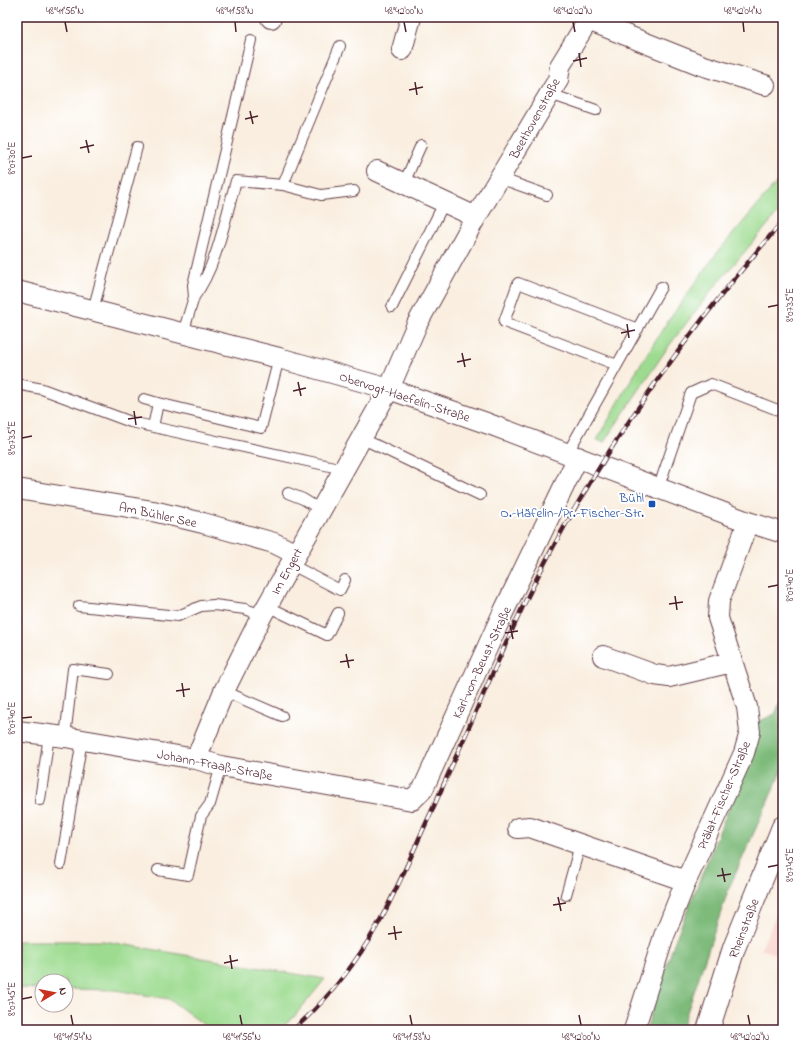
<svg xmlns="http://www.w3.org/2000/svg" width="800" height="1047" font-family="'Indie Flower',sans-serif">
	<rect width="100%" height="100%" fill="#fff"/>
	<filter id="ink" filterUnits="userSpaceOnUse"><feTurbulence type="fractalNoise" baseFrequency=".025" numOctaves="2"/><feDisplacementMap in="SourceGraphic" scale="8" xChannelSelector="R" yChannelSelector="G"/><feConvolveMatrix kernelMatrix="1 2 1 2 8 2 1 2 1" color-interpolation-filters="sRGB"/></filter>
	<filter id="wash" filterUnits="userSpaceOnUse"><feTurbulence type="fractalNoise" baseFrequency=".012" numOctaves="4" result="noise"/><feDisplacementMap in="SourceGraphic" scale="16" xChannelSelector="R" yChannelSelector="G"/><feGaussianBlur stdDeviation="0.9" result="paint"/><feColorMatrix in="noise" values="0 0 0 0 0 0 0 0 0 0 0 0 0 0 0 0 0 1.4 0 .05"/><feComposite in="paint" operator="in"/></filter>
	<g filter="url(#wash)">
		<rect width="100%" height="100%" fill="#f9eedf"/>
		<!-- built -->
		<path fill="#f7d1c7" d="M783 900V957L761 949Z"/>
		<!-- green -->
		<path fill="#9ddb90" stroke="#747d5e" d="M783 175V207L711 291 668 347 604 442 597 440 637 370 664 327 716 254Z
			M17 941H103L325 979 293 1018 278 1030H211L169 999 115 990 66 989V981H42V989L17 988Z"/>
		<!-- forest -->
		<path fill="#7ebb7a" stroke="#646d52" d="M783 696V768L729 888 681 1030H646L674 943 756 741 755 723 775 714Z"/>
	</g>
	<g filter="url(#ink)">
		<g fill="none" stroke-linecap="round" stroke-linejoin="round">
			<defs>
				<path id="lane" d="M550 94 596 110
					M499 178 547 195
					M404 183 421 145
					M283 185 340 46
					M194 297C217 266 225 219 236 181L283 185 321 195 354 191
					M392 307 444 203
					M93 310 137 147
					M183 333 194 297 193 285 251 40
					M617 365 504 322 518 283 638 329
					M17 384 42 389 131 422 343 469
					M144 399 158 403
					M153 427 158 403 261 428 279 358
					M361 438 480 495
					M567 454 661 287
					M658 489 691 393 711 384 783 412
					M288 493 303 499 321 510
					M290 564 340 590 345 580
					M79 606 178 616 201 606 214 605 245 609 262 615
					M267 606 327 635 338 613
					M224 691 282 716
					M65 737 73 669 109 674
					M40 800 49 735
					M61 864 82 740
					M158 870 188 875 201 816 210 804 221 766
					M566 895 580 845"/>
				<path id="street" d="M271 18V17
					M588 20 701 65 765 85
					M402 50 411 17
					M377 171 476 217
					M17 291 279 358 389 389 489 424 748 522 783 533
					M17 489 153 511 203 523 274 543 296 554
					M603 656 655 675 669 677 732 662
					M17 731 65 737 196 759 221 766 412 800 423 789 502 615 578 457
					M196 759 224 691 262 615 389 389 417 324 476 217 558 80 560 66 590 17
					M518 828 530 827 686 881
					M634 1030 664 936 686 881 744 753 750 732 747 707 718 618 719 601 748 522"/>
				<path id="secondary" d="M708 1030 734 948 783 827"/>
			</defs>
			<!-- lane casing -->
			<use href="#lane" stroke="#643e46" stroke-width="12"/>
			<!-- street casing -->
			<use href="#street" stroke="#643e46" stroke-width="22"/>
			<!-- secondary casing -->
			<use href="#secondary" stroke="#643e46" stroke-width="24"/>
			<!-- lane -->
			<use href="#lane" stroke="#fff" stroke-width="10"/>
			<!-- street -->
			<use href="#street" stroke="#fff" stroke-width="20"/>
			<!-- secondary -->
			<use href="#secondary" stroke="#fff" stroke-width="22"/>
			<defs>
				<path id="rail" d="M293 1030C326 1001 355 965 377 926 394 896 408 863 422 832 458 755 490 676 526 600 593 462 683 336 783 221"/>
			</defs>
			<!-- rail casing -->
			<use href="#rail" stroke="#4a1f2b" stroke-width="4.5"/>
			<!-- rail -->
			<use href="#rail" stroke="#fff" stroke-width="3" stroke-dasharray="9" stroke-linecap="butt"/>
		</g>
	</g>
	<!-- ticks -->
	<path fill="none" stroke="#4a1f2b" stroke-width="1.5" d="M65 22 67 32M235 22 236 32M404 22 406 32M573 22 575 32M743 22 744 32M579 53 581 67M573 61 587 58M415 82 417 95M409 90 423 87M250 111 253 124M245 119 258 116M86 140 89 153M80 148 94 145M22 158 32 156M768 307 778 305M627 324 629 338M621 333 635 330M462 353 465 367M457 362 471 359M298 382 301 396M293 391 306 388M134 411 136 425M128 419 142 417M22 438 32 436M768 587 778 585M675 596 677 610M669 604 683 602M510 625 513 639M505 633 518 631M346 654 349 668M340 662 354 660M182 683 184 697M176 691 190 689M22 718 32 717M768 867 778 865M722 868 725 882M717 876 731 874M558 897 561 911M553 905 566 903M394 926 396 940M388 934 402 932M230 955 232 969M224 963 238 960M22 999 32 997M71 1015 73 1025M240 1015 242 1025M410 1015 412 1025M579 1015 581 1025M748 1015 750 1025"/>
	<!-- markers -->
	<rect fill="#1a4fb4" stroke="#fff" stroke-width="1.5" x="648" y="500" width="8" height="8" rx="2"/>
	<g text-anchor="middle" stroke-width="4" stroke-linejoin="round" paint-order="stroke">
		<!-- street labels -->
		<g font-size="13" fill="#4a1f2b" stroke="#fff">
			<text transform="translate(534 118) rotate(-61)" y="5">Beethovenstraße</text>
			<text transform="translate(405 396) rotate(18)" y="5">Obervogt-Haefelin-Straße</text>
			<text transform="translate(158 514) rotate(12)" y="5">Am Bühler See</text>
			<text transform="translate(286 571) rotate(-61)" y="5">Im Engert</text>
			<text transform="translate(481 662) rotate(-65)" y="5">Karl-von-Beust-Straße</text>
			<text transform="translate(215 764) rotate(11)" y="5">Johann-Fraaß-Straße</text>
			<text transform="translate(723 795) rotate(-67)" y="5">Prälat-Fischer-Straße</text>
			<text transform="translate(743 928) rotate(-69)" y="5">Rheinstraße</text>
		</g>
		<!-- transit labels -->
		<g font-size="13" fill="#164399" stroke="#fff" text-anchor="end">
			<text x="644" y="502">Bühl<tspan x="644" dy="15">O.-Häfelin-/Pr.-Fischer-Str.</tspan></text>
		</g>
	</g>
	<!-- margin -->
	<rect width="800" height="1047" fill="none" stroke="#fff" stroke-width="44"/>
	<!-- north arrow -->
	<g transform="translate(54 993) rotate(80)"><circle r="19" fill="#ffffff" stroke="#b7a5aa"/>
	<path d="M0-3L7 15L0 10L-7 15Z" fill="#c8321e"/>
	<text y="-6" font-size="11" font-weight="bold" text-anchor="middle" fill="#4a1f2b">N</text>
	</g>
	<rect x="22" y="22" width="756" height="1003" fill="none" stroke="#4a1f2b" stroke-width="1.5"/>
	<g font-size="10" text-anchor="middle" fill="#4a1f2b">
		<text x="65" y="14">48°41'56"N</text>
		<text x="235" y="14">48°41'58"N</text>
		<text x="404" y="14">48°42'00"N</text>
		<text x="573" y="14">48°42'02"N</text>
		<text x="743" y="14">48°42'04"N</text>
		<text transform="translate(11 158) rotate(-90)" y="4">8°07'30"E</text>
		<text transform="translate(789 305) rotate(-90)" y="4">8°07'35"E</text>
		<text transform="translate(11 438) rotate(-90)" y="4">8°07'35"E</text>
		<text transform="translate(789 585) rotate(-90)" y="4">8°07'40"E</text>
		<text transform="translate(11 718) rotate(-90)" y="4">8°07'40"E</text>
		<text transform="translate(789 865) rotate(-90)" y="4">8°07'45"E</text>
		<text transform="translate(11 999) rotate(-90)" y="4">8°07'45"E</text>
		<text x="73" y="1040">48°41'54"N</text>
		<text x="242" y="1040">48°41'56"N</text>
		<text x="412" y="1040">48°41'58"N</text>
		<text x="581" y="1040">48°42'00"N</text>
		<text x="750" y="1040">48°42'02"N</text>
	</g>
</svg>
